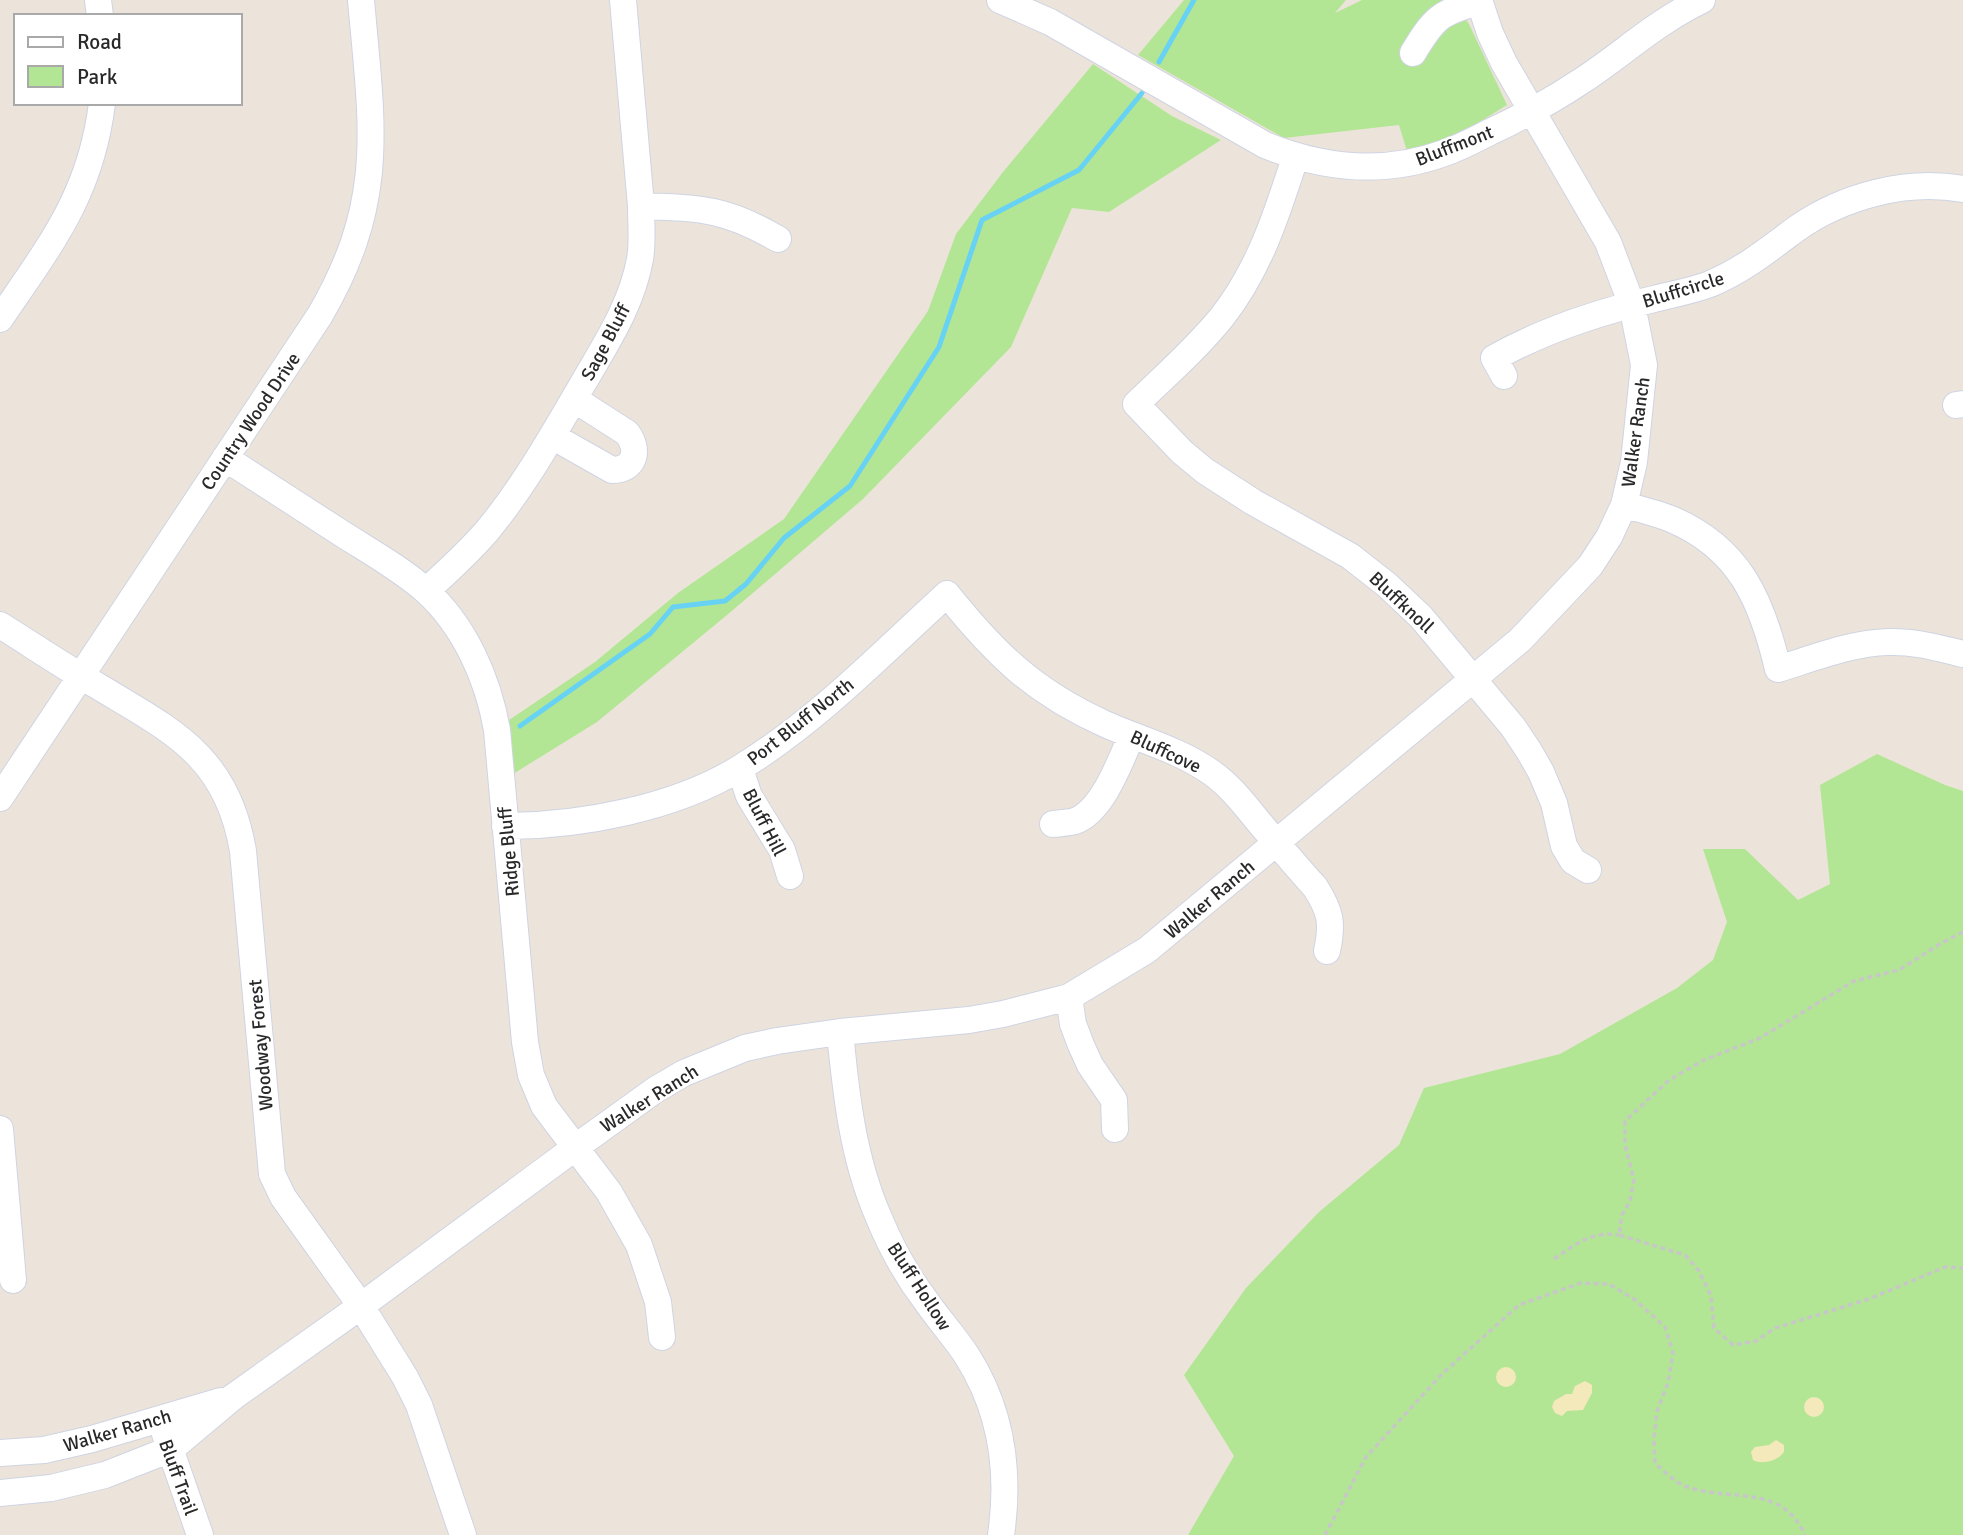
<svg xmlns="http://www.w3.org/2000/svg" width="1963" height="1535" font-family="Signika,sans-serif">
	<rect width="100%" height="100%" fill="#ece4da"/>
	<!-- green -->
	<path fill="#b2e694" d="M1184 0H1346L1335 13 1362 0H1452L1469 24 1507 105 1452 139 1407 151 1399 125 1284 138 1138 55Z
		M1093 64 1172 116 1221 140 1109 212 1072 208 1011 347 863 499 727 615 597 722 513 774 506 722 595 662 678 593 784 519 928 311 956 234 1003 172Z
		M1877 754 1945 785 1963 791V1535H1188L1234 1456 1184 1375 1246 1288 1319 1212 1399 1145 1424 1088 1560 1054 1677 988 1713 960 1727 922 1703 849H1745L1798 900 1830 884 1820 785Z"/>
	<!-- sand -->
	<path fill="#f3e9bb" d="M1496 1377a10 10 0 1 1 20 0a10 10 0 1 1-20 0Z
		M1585 1381 1592 1385V1393L1583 1410 1567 1411 1562 1416 1555 1413 1552 1407 1554 1401 1566 1394H1572L1575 1386Z
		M1804 1407a10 10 0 1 1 20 0a10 10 0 1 1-20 0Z
		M1776 1440 1784 1445V1452C1778 1461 1762 1465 1753 1460L1751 1452 1755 1447 1769 1445Z"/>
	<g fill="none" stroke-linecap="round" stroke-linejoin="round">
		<!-- stream -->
		<path stroke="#68d2f4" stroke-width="5" d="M1159 62 1194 0
			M520 726 650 634 673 607 725 601 746 584 784 538 850 486 939 347 982 220 1079 170 1142 93"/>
		<defs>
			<path id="minor" d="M98 0 100 16
				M1000 0 1050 22 1265 145C1324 169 1386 175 1447 152 1461 147 1476 139 1490 132 1522 117 1553 100 1583 80 1624 53 1656 22 1702 0
				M1413 53C1434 18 1440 12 1480 2
				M1295 158C1277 214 1259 270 1222 317 1196 349 1165 376 1136 404L1182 452 1205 471 1253 502 1350 556 1387 585 1421 617 1513 727 1529 751 1541 772 1554 803 1564 846 1573 861 1588 870
				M641 206C700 208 725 208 778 239
				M0 319C50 245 91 195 102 103
				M1504 376 1494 358C1544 330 1599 312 1654 299 1673 294 1692 291 1710 284 1743 270 1768 250 1796 229 1843 196 1906 179 1963 189
				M1956 405 1963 404
				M552 436 612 470C635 470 640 450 627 433L574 399
				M225 458C264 483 303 508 341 533 369 551 400 568 425 590 465 626 488 679 497 730L525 1042 531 1075 544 1106 609 1192 639 1245 658 1302 662 1337
				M1624 505C1640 509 1656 513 1671 519 1740 548 1762 601 1778 669 1814 658 1851 643 1888 642 1914 641 1938 648 1963 654
				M426 591C447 572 468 553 487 531 525 485 555 431 585 380 607 342 632 304 640 259 643 242 641 224 641 206L623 0
				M0 625C32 645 63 666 96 685 172 731 227 755 243 851L272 1174 283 1197 361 1306 405 1377 419 1405 463 1535
				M740 769 749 796 782 850 790 876
				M0 798 320 315C387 200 372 126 361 0
				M1053 824C1060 823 1068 823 1075 821 1103 811 1120 761 1132 735
				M505 826C580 826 676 808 740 768 817 721 881 654 947 594 995 654 1034 692 1105 724 1141 740 1180 750 1212 773 1232 787 1247 808 1263 827 1280 847 1297 867 1315 887 1331 912 1333 923 1327 951
				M1069 997 1073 1024 1081 1045 1090 1065 1114 1100 1115 1129
				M840 1032C846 1095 853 1159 879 1218 891 1247 907 1276 926 1301 939 1320 955 1337 967 1356 1002 1411 1010 1473 1001 1535
				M0 1129 13 1280
				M165 1434 200 1535
				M0 1453 44 1450 92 1439 221 1401
				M0 1493 51 1488 105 1475 171 1449 233 1397 361 1306 576 1147 655 1090 684 1073 745 1048 777 1041 840 1032 969 1020 1003 1014 1069 997 1147 950 1520 640 1590 566 1609 537 1624 505 1634 462 1644 365 1632 305 1608 242 1504 63 1490 33 1479 0"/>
		</defs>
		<!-- minor casing -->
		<use href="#minor" stroke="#cfd4e3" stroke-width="28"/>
		<!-- path -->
		<path stroke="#c7c7c7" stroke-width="3.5" stroke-dasharray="5 3.5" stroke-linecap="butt" d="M1963 932 1940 944 1899 970 1854 981 1760 1038 1704 1060 1669 1080 1625 1121V1145L1634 1180 1630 1201 1622 1215 1619 1235 1685 1255 1699 1271 1711 1296 1714 1328 1733 1345 1756 1341 1775 1328 1869 1299 1945 1267 1963 1268
			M1554 1259C1576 1244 1591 1231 1619 1235
			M1325 1535 1366 1457 1442 1374 1519 1305 1581 1283 1609 1284 1634 1299 1665 1327 1673 1353 1668 1383 1657 1411 1654 1439 1655 1463C1664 1471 1673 1481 1685 1486 1729 1503 1781 1482 1805 1535"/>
		<!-- minor -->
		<use href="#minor" stroke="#fff" stroke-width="26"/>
	</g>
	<g text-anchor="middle" stroke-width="5" stroke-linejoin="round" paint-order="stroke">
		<!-- street labels -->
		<g font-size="19" fill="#292929" stroke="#fff">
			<text transform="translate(1454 145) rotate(-21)" y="7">Bluffmont</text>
			<text transform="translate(1683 289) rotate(-17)" y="7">Bluffcircle</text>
			<text transform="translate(605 342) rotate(-62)" y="7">Sage Bluff</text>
			<text transform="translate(250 421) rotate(-56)" y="7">Country Wood Drive</text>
			<text transform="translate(1635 432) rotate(-82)" y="7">Walker Ranch</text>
			<text transform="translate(1402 602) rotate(43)" y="7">Bluffknoll</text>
			<text transform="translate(800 721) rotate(-38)" y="7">Port Bluff North</text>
			<text transform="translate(1166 751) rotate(25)" y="7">Bluffcove</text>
			<text transform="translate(765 822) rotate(63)" y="7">Bluff Hill</text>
			<text transform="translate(508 852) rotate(-95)" y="7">Ridge Bluff</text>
			<text transform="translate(1209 899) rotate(-40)" y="7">Walker Ranch</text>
			<text transform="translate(260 1045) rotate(-95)" y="7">Woodway Forest</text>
			<text transform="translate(649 1098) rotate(-32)" y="7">Walker Ranch</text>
			<text transform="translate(920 1286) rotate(57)" y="7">Bluff Hollow</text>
			<text transform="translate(117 1430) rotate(-16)" y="7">Walker Ranch</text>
			<text transform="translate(179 1477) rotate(70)" y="7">Bluff Trail</text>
		</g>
	</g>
	<!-- legend -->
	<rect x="14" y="14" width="228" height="91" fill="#ffffff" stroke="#a9a9a9" stroke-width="2"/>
	<rect x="28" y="37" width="35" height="10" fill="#ffffff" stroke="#a9a9a9" stroke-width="2"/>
	<text x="77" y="49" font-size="21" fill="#292929">Road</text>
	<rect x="28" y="66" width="35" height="21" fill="#b2e694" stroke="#a9a9a9" stroke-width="2"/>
	<text x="77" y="84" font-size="21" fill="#292929">Park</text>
</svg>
